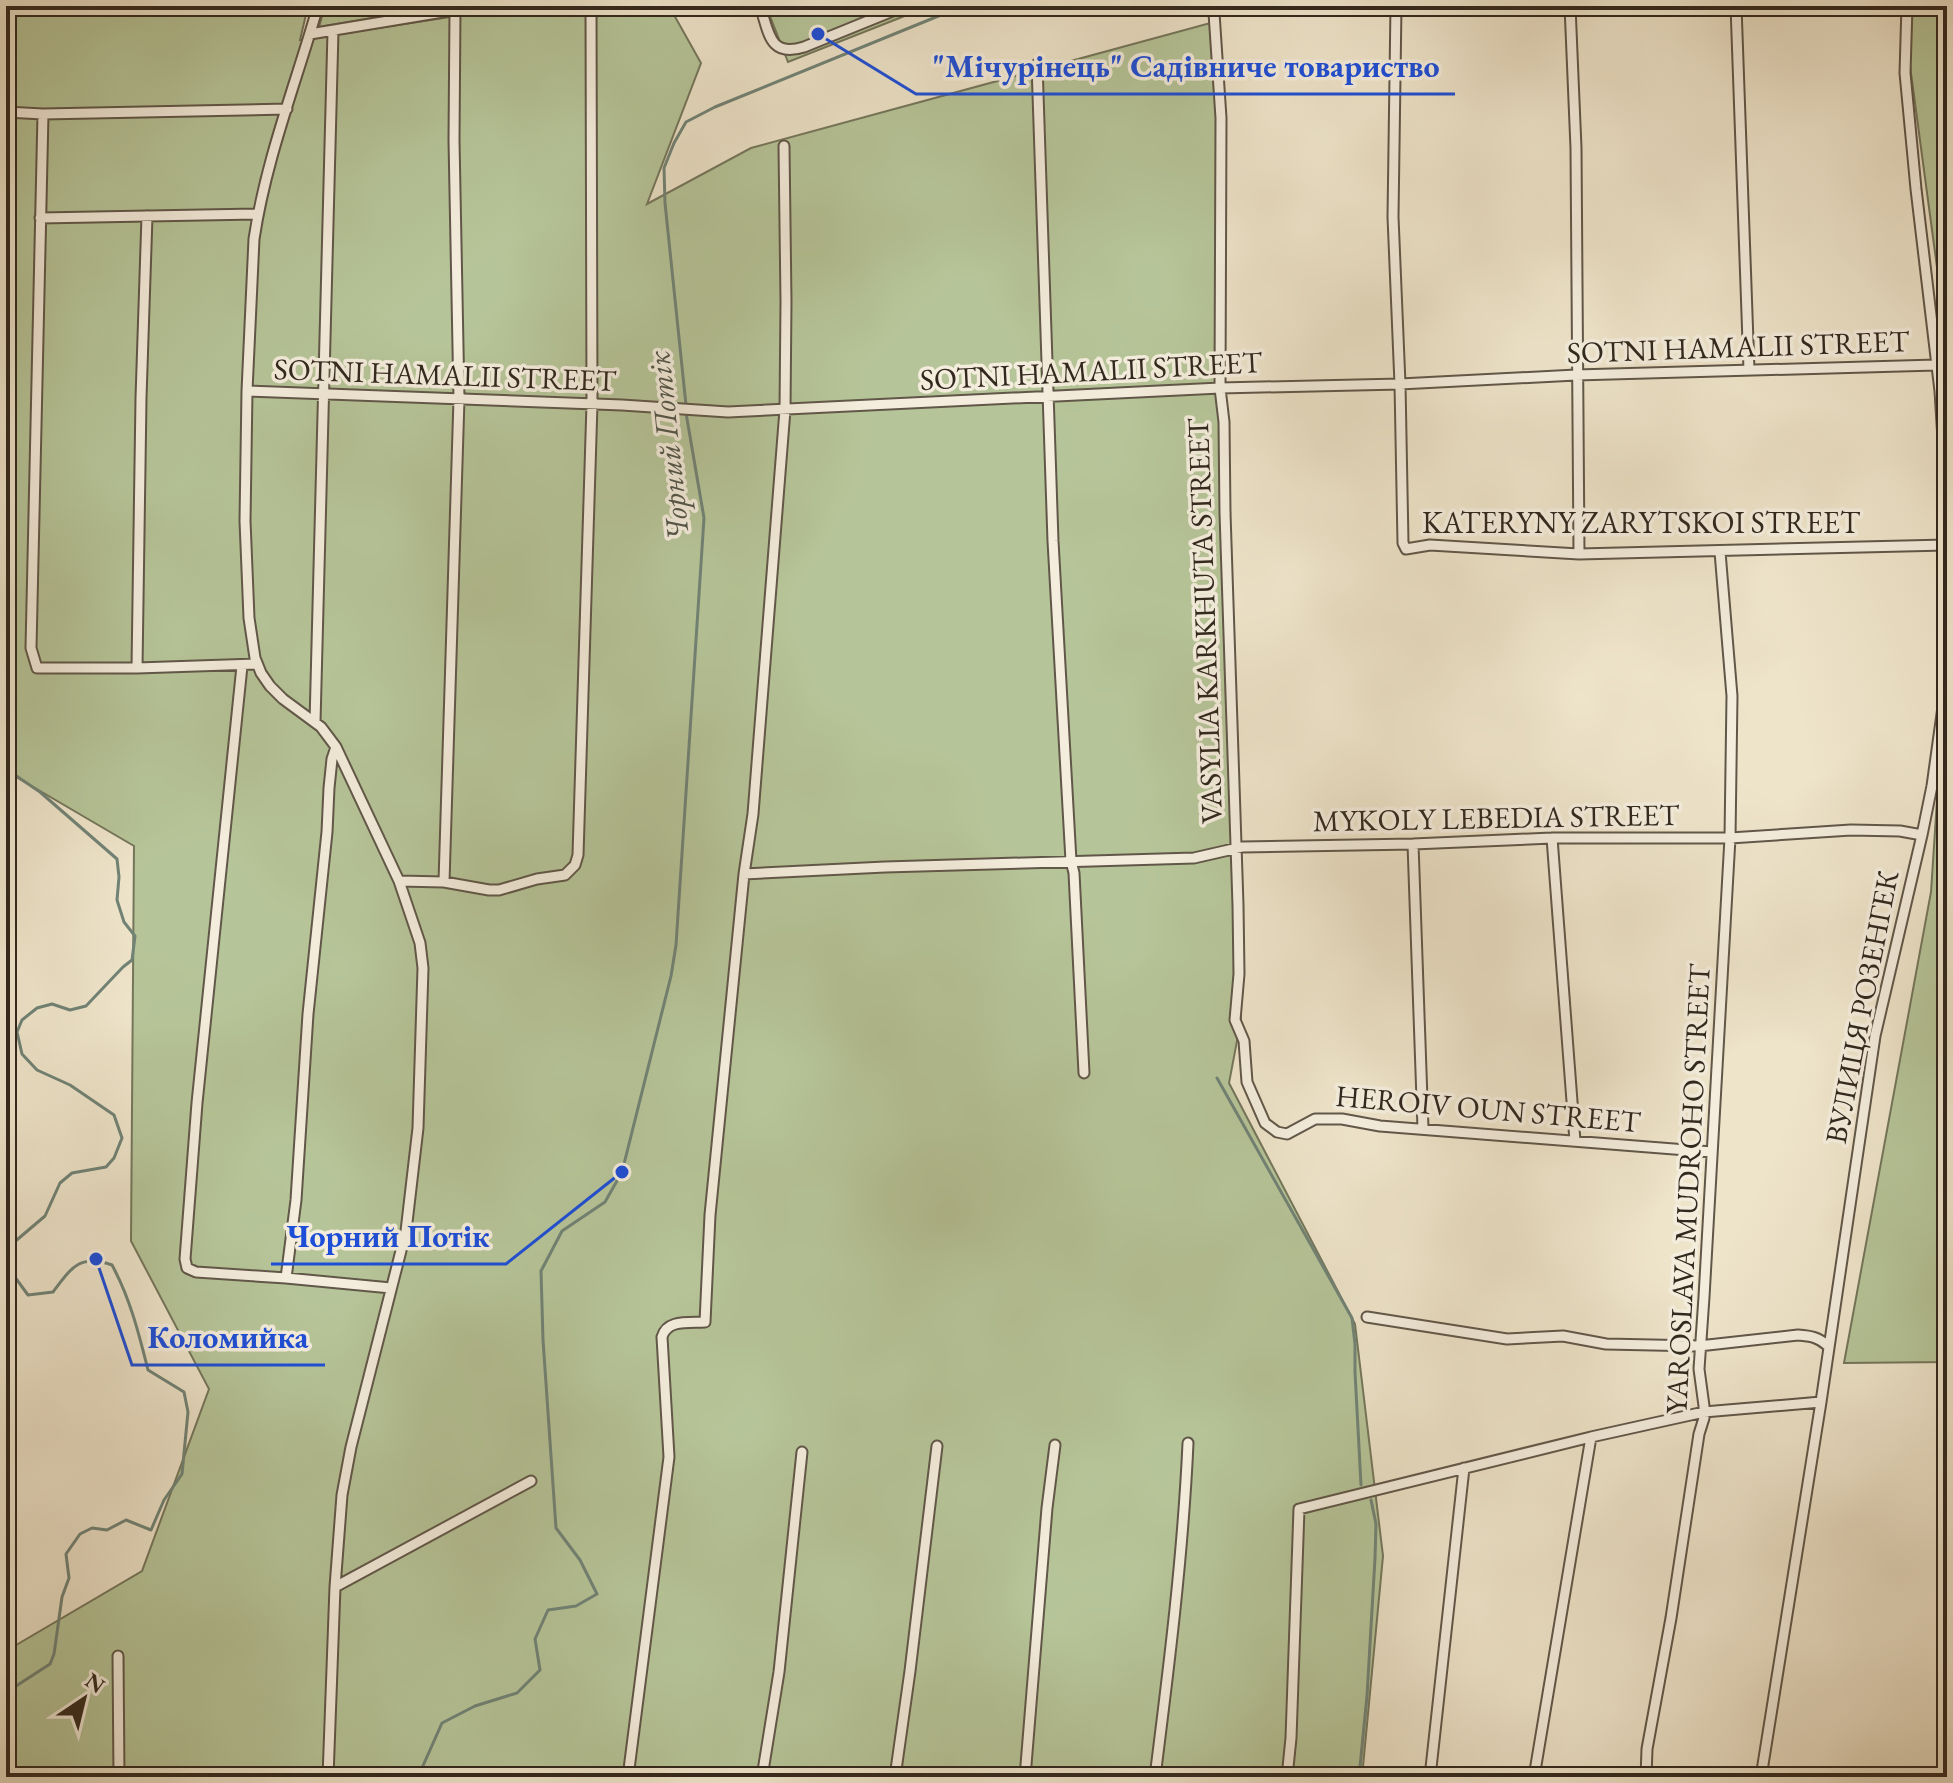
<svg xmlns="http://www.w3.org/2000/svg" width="1953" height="1783" font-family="'EB Garamond',serif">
	<rect width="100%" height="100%" fill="#eee4ca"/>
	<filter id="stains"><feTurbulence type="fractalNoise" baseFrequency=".0025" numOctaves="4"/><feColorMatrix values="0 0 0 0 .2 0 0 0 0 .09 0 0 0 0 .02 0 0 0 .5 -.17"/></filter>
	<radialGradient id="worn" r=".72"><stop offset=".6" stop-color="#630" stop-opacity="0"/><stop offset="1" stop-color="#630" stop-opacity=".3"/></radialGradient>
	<!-- green -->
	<path fill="#b6c599" stroke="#74765c" stroke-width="2" d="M6 6H308L300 40 522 6H669L701 63 647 204 751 148 1214 22 1241 1020 1229 1083 1355 1324 1383 1556 1362 1777H6V1651L142 1571 209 1389 131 1241 134 846 6 771Z
		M325 6H443L319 27Z
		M766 6H930L788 62Z
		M1902 6H1947V342Z
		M1947 647V1362L1844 1363 1931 892Z"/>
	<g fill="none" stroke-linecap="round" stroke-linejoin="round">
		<!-- stream -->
		<path stroke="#718376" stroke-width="3" d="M686 405 665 203 664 168 674 143 686 122 715 107 963 6
			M6 769 40 792 117 859 119 877 117 900 124 922 135 936 132 960 123 967 86 1006 70 1010 52 1004 37 1008 22 1020 17 1032 22 1054 37 1070 70 1085 114 1115 122 1138 114 1158 106 1167 72 1173 60 1183 45 1216 12 1244 9 1269 28 1295 53 1292C71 1268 80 1253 112 1265 130 1298 139 1334 148 1370L184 1392 188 1412 182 1474 164 1500 151 1530 126 1520 107 1530 92 1528 80 1534 66 1554 69 1578 62 1597 54 1654 50 1664 13 1688 6 1687
			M1217 1078 1352 1318 1355 1344V1372L1361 1485
			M418 1777 442 1723 475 1706 517 1693 540 1670 535 1639 548 1610 576 1606 597 1594 580 1560 556 1528 543 1340 541 1271 562 1231 605 1202 622 1172 671 976 676 945 704 518 686 413
			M1359 1777 1367 1696 1375 1558 1376 1524 1371 1500"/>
		<defs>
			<path id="street" d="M56 6 317 9
				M318 6C296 83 266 159 254 239L247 391 245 521 249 618 255 658 261 673 270 686 283 699 321 727 336 747 399 881 420 943 423 968 418 1128 406 1231 351 1447 342 1495 335 1587 328 1777
				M760 6C769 32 769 58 804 47L905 6
				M1396 6 1393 217 1400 384 1403 543 1406 549 1430 545 1579 554 1946 545
				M1570 6 1576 148 1579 554
				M1736 6 1749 370
				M1907 6 1905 73 1916 189 1940 391 1947 504V574
				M1214 13 1221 118 1220 388 1224 422 1225 513 1238 905 1239 974 1235 1020 1244 1041 1247 1082 1265 1123 1277 1132 1287 1134 1315 1119H1342L1380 1126 1712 1152
				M310 34 479 6
				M1037 64 1053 541 1071 861 1074 873 1084 1073
				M6 112 43 114 287 109
				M43 114 31 648 37 668H137L257 664
				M40 218 257 214
				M247 391 622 405 728 412 1220 388 1400 384 1576 375 1936 365
				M242 666 197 1103 185 1259 187 1268 196 1272 286 1278 391 1288
				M137 668 141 398 147 216
				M315 722 333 31
				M1552 838 1575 1141
				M1413 844 1423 1128
				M744 874 885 867 1194 858 1242 847 1413 844 1552 838H1730L1851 830 1900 831 1922 835
				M399 881 444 882 489 890H499L537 879 565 875 575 865 578 855 592 404 591 6
				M444 882 459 399 454 140 455 10
				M286 1278 296 1200 308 1014 327 832 329 788 332 759 336 747
				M1367 1317 1507 1339 1563 1336 1606 1344 1699 1346 1798 1335C1811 1336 1818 1337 1828 1346
				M335 1587 531 1481
				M118 1656 119 1777
				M628 1777 669 1457 662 1337C667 1319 689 1323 705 1322L710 1215 744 874 753 814 785 410 786 301 784 146
				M762 1777 779 1672 802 1452
				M895 1777 910 1671 937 1446
				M1025 1777 1047 1508 1055 1445
				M1155 1777C1169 1666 1183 1555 1188 1443
				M1287 1777 1291 1738 1299 1509 1591 1437 1704 1412 1821 1402
				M1430 1777 1464 1468
				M1534 1777 1591 1437
				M1646 1777 1647 1749 1671 1618 1699 1434 1704 1418V1406L1699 1369 1704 1297 1730 838 1732 696 1720 552
				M1761 1777 1821 1402 1875 1036 1922 835 1932 786 1947 678"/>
		</defs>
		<!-- street casing -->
		<use href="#street" stroke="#615749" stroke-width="13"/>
		<!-- street -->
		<use href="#street" stroke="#f4eddd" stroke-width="9"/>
	</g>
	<g text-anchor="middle" stroke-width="7" stroke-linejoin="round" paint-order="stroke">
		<!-- street labels -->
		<g font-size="30" fill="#32281e" stroke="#f4eddd">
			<text transform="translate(1738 347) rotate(-2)" y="10">SOTNI HAMALII STREET</text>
			<text transform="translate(1091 371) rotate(-3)" y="10">SOTNI HAMALII STREET</text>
			<text transform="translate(445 375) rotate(2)" y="10">SOTNI HAMALII STREET</text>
			<text x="1641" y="533">KATERYNY ZARYTSKOI STREET</text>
			<text transform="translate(1205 621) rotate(-92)" y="10">VASYLIA KARKHUTA STREET</text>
			<text transform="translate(1496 818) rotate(-1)" y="10">MYKOLY LEBEDIA STREET</text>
			<text transform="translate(1862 1007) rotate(-79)" y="10">ВУЛИЦЯ РОЗЕНГЕК</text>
			<text transform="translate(1488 1109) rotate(5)" y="10">HEROIV OUN STREET</text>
			<text transform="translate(1688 1189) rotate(-87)" y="10">YAROSLAVA MUDROHO STREET</text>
		</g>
		<!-- water labels -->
		<g font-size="32" font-style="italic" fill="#52554a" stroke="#f4eddd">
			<text transform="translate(668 446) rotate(-96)" y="11">Чорний Потік</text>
		</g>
	</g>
	<!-- callouts -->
	<path fill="none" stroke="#1d4ed8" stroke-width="3" d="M818 34L916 94H1455M622 1172L506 1264H271M96 1259L132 1365H325"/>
	<g fill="#1d4ed8" stroke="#f4eddd" stroke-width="3">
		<circle cx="818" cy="34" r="8"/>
		<circle cx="622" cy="1172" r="8"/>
		<circle cx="96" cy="1259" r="8"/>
	</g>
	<g font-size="32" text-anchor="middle" font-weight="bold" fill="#1d4ed8" stroke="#f4eddd" stroke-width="7" stroke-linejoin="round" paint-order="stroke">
		<text x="1186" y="77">"Мічурінець" Садівниче товариство</text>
		<text x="388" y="1247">Чорний Потік</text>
		<text x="228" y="1348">Коломийка</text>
	</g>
	<!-- margin -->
	<rect width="1953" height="1783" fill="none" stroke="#eee4ca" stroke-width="32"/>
	<rect x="8" y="8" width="1937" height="1767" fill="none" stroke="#32281e" stroke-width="4"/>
	<rect x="16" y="16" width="1921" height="1751" fill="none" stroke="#32281e" stroke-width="2"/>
	<!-- north arrow -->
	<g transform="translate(84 1699) rotate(35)" stroke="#f4eddd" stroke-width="6" paint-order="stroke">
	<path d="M0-6L14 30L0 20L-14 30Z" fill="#32281e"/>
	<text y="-12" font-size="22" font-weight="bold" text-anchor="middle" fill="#32281e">N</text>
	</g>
	<rect width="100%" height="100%" filter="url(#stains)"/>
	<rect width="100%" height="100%" fill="url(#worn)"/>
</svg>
